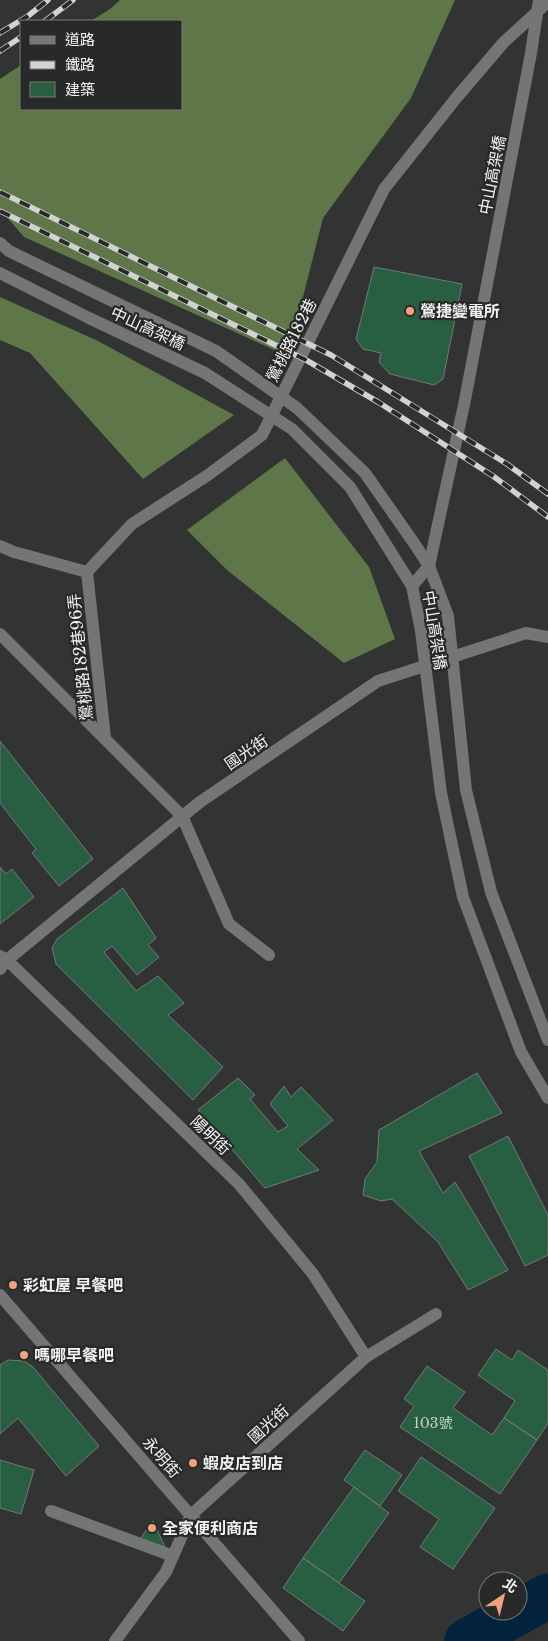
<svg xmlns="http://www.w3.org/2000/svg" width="548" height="1641" font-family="'Libre Baskerville','Noto Sans TC',serif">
	<rect width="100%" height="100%" fill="#313433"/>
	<!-- forest -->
	<path fill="#5f7748" d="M120 0H455L411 98 323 218 288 356 24 237 0 209V79L21 65V109H181V21H91L110 9Z
		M0 297 98 341 234 415 143 479 30 353 0 340Z
		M285 458 369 567 395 639 344 663 227 570 187 530Z"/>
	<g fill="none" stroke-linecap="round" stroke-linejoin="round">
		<!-- river -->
		<path stroke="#03233c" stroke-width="45" d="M467 1641 548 1596"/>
	</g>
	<!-- building -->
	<path fill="#285f43" stroke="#757876" d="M374 267 462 284 443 379 434 385 390 374 379 362 381 353 363 349 356 339Z
		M0 741 93 859 59 886 32 853 36 849 0 803Z
		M0 867 6 874 12 869 34 897 0 924Z
		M123 888 156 938 148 945 159 957 137 975 112 946 104 952 136 991 158 976 184 1003 168 1015 223 1067 193 1100 56 964 52 948 57 939Z
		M477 1073 502 1113 419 1151 443 1193 455 1182 508 1270 468 1290 438 1242 392 1199 381 1201 363 1195 365 1179 377 1162 379 1130Z
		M238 1078 255 1095 250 1099 278 1132 288 1126 270 1104 284 1086 291 1097 301 1087 333 1120 297 1149 319 1170 265 1188 198 1110Z
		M508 1136 548 1215V1255L525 1266 469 1156Z
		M496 1349 512 1360 518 1350 548 1370V1423L537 1440 504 1418 515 1401 478 1375Z
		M8 1360 24 1361 33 1367 99 1446 66 1476 18 1418 0 1434V1365Z
		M427 1366 465 1392 453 1408 492 1435 504 1418 537 1440 500 1494 400 1427 414 1406 404 1399Z
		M365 1450 402 1475 380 1506 344 1480Z
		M421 1457 495 1508 453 1569 420 1547 439 1519 398 1491Z
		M0 1460 34 1470 21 1514 0 1508Z
		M354 1487 389 1513 339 1583 303 1558Z
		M153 1521 165 1547 140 1539Z
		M303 1558 365 1601 343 1631 283 1588Z"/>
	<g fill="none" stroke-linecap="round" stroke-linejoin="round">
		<!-- service -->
		<path stroke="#747575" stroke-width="12" d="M182 816 229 924 269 955
			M366 1357 436 1314
			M51 1511 173 1556"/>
		<!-- minor -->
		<path stroke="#747575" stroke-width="12" d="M0 546 14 552 87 572 132 524 208 475 262 435 384 189 457 97 504 42 548 2
			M87 572 105 738
			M0 634 182 816
			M0 956 7 960 239 1184 313 1274 366 1357 191 1515 166 1572 115 1641
			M0 969 7 960 200 802 378 681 526 633 548 637
			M0 1295 299 1641"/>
		<!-- tertiary -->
		<path stroke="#747575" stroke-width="12" d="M412 586 429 566 465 400 531 53 539 0"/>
		<defs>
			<path id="rail" d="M45 21 73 0
				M0 33 28 16 48 0
				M0 51 21 37
				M0 192 331 355 507 464 548 494
				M0 211 306 360 378 402 493 476 548 517"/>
		</defs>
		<!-- rail casing -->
		<use href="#rail" stroke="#d1d3d3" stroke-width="5.5"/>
		<!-- rail -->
		<use href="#rail" stroke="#272a29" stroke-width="4" stroke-dasharray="11" stroke-linecap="butt"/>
		<!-- tertiary-bridge -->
		<path stroke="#747575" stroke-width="12" d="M0 243 9 251 216 351 297 408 365 473 416 546 429 566 448 616 466 790 491 892 548 1040
			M0 273 89 318 205 373 292 429 350 487 412 586 421 631 441 793 463 897 521 1052 548 1098"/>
	</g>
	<!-- markers -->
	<g fill="#f2a17e" stroke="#272a29" stroke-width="2">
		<circle cx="410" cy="311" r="5"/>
		<circle cx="13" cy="1285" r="5"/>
		<circle cx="24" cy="1355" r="5"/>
		<circle cx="193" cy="1463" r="5"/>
		<circle cx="152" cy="1528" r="5"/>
	</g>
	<g text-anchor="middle" stroke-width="4.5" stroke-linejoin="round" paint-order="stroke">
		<!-- number labels -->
		<g font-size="14" fill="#c0cfc8">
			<text x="433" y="1428">103號</text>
		</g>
		<!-- street labels -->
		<g font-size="16" fill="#f2f4f4" stroke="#272a29">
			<text transform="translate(492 175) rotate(-79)" y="6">中山高架橋</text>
			<text transform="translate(148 328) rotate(25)" y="6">中山高架橋</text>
			<text transform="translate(291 340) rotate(-63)" y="6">鶯桃路182巷</text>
			<text transform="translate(435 630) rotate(81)" y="6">中山高架橋</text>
			<text transform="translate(80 657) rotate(-96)" y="6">鶯桃路182巷96弄</text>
			<text transform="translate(246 752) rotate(-34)" y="6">國光街</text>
			<text transform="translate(211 1135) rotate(44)" y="6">陽明街</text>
			<text transform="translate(268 1424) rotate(-42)" y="6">國光街</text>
			<text transform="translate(162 1457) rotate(49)" y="6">永明街</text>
		</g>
		<!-- poi labels -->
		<g font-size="16" font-weight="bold" fill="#f2f4f4" stroke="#272a29" text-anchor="start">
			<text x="420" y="317">鶯捷變電所</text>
			<text x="23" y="1291">彩虹屋 早餐吧</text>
			<text x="34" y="1361">嗎哪早餐吧</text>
			<text x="203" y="1469">蝦皮店到店</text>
			<text x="162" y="1534">全家便利商店</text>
		</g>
	</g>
	<!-- legend -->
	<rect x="20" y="20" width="162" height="90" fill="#272a29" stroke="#787b7a"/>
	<rect x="30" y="36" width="25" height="8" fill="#747575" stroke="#787b7a"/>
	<text x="65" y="45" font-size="15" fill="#f2f4f4">道路</text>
	<rect x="30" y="61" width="25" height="8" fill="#d1d3d3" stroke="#787b7a"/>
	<text x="65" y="70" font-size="15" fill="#f2f4f4">鐵路</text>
	<rect x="30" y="82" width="25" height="15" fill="#285f43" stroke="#787b7a"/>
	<text x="65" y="95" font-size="15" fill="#f2f4f4">建築</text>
	<!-- north arrow -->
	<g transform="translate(503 1596) rotate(35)"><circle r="24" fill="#272a29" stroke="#787b7a"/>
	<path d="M0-4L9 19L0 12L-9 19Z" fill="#f2a17e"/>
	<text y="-8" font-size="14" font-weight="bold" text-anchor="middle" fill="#f2f4f4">北</text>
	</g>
</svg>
